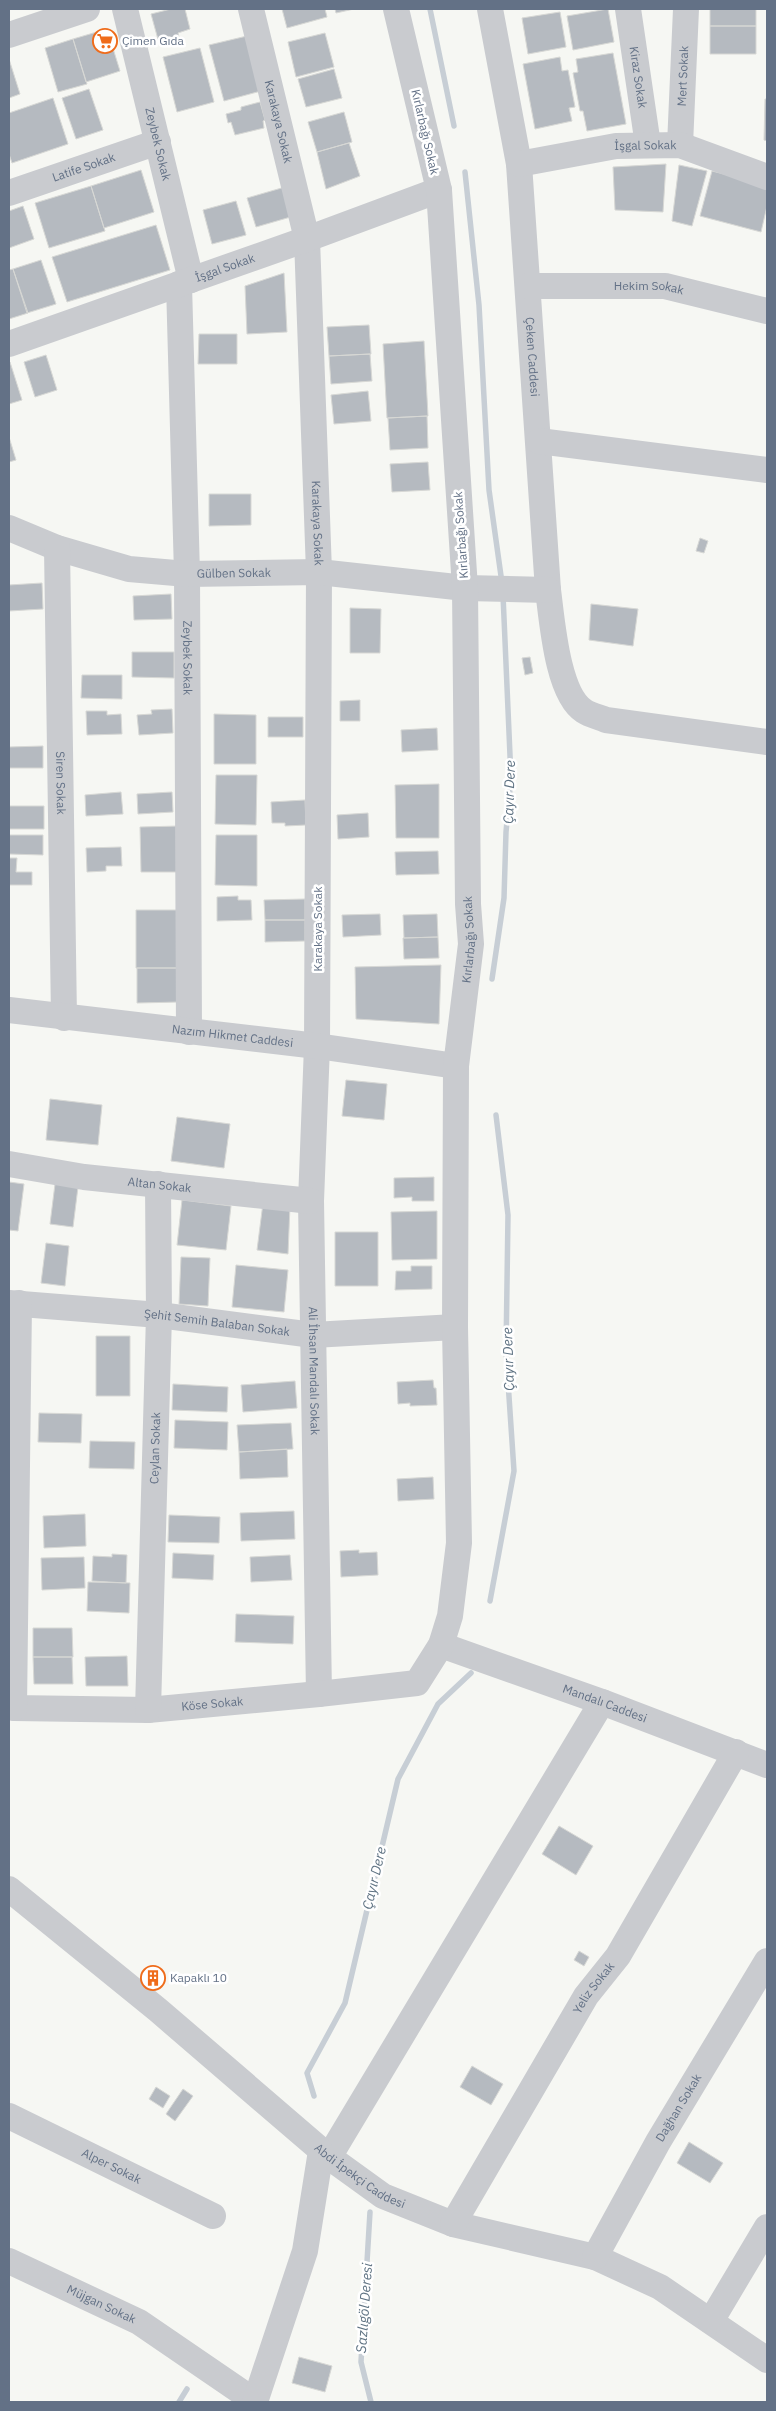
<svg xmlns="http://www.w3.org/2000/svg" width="776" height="2411" font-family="'IBM Plex Sans',sans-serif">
	<rect width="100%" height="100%" fill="#f6f7f3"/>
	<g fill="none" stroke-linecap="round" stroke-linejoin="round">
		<!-- stream -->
		<path stroke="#c7ced5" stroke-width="5.5" d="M430 9 454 126
			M465 172 479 305 489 490 502 583
			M492 979 504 898 506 832 511 778 503 595
			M490 1601 514 1471 506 1352 508 1215 496 1115
			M314 2096 307 2073 345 2003 398 1779 438 1704 471 1673
			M370 2212 361 2362 371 2402
			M179 2402 187 2389"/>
	</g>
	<!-- building -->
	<path fill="#b5bac0" stroke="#d7d8d5" d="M171 9H185L190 29 178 33 179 37 159 43 151 14Z
		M282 9H325L327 17 287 28Z
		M335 9H354L336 13Z
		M608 9 614 42 573 50 567 16Z
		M710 9H756V26H710Z
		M560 12 566 47 528 54 522 18Z
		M710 26H756V54H710Z
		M107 29 120 71 86 82 73 39Z
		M325 33 334 67 296 77 288 42Z
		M247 36 261 91 224 101 209 45Z
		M73 39 87 84 58 92 45 48Z
		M200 48 214 102 177 112 163 57Z
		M613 53 626 124 587 131 583 111H580L573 73 578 72 576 59Z
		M560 57 562 71 568 70 575 107 569 108 572 121 535 129 523 64Z
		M9 59 20 94 9 98Z
		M334 69 342 98 306 107 298 79Z
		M89 89 103 130 76 139 62 98Z
		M53 98 68 144 12 163 9 154V113Z
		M765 99H767V141L764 140Z
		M260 102 265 120 263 121 264 128 235 135 231 122 228 123 226 114 241 110V107Z
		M344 112 352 142 317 152 308 122Z
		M349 143 360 176 326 189 317 152Z
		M666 164 663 212 615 210 613 167Z
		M679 165 707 171 692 226 672 221Z
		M141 170 154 212 104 228 91 186Z
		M712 171 767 185V206L761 232 700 216Z
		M91 186 105 231 49 248 35 203Z
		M285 187 294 216 256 227 247 198Z
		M236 201 246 235 212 244 203 210Z
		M23 206 34 239 9 248V211Z
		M156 225 170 270 67 302 52 257Z
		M41 260 56 304 27 313 13 269Z
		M13 269 28 313 9 319V270Z
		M284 273 287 332 247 334 245 286Z
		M369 325 371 354 329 356 327 327Z
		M199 334H237V364H198Z
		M424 341 428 416 387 418 383 344Z
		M370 354 372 381 331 384 329 356Z
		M46 355 57 390 35 397 24 362Z
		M10 362 22 400 9 404V363Z
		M368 391 371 421 334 424 331 395Z
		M427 416 428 448 390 450 388 418Z
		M9 437 16 460 9 462Z
		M428 462 430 490 392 492 390 464Z
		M209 494H251V525L209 526Z
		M700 538 708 541 704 553 696 551Z
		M42 583 43 609 9 611V585Z
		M171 594 172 619 134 620 133 596Z
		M591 604 638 609 633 646 589 640Z
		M350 608 381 609 380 653H350Z
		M132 652H174V678L132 677Z
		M530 657 533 673 525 675 522 658Z
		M82 675H122V699L81 698Z
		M360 700V721H340V701Z
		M172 709 173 733 139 735 137 715 152 714 151 710Z
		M86 711H107V715L121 714 122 734 87 735Z
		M214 714 256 715V764H214Z
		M268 717H303V737H268Z
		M437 728 438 750 402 752 401 730Z
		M43 746V768H9V747Z
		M216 775H257L256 825 215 824Z
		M439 784V838H396L395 785Z
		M121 792 123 814 86 816 85 795Z
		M172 792 173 812 138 814 137 794Z
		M305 800 306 825 285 826V823H272L271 802Z
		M9 806H44V829H9Z
		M368 813 369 837 338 839 337 815Z
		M179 826 180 872H141L140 827Z
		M9 835H43V855L9 854Z
		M216 835H257V886L215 885Z
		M121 847 122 866H106V871L87 872 86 848Z
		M438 851 439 874 396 875 395 852Z
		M9 858H17L16 872H32V885H9Z
		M238 896V900H251L252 920 217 921V897Z
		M305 899V920H265L264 900Z
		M136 910H179V968H136Z
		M380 914 381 935 343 937 342 915Z
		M437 914 438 937 404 938 403 915Z
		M265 920H305V941L265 942Z
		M438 937 439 958 404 959 403 938Z
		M441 965 439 1024 356 1019 355 967Z
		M137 968H179V1002L137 1003Z
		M346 1080 387 1084 384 1120 342 1116Z
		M50 1099 102 1105 98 1145 46 1140Z
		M177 1117 230 1124 224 1168 171 1161Z
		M434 1177V1201H412V1197L394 1198V1178Z
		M9 1182 24 1184 18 1231 9 1230Z
		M55 1184 78 1187 73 1227 50 1224Z
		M182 1200 231 1206 226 1250 177 1245Z
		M263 1203 290 1206 288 1254 257 1250Z
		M437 1211V1259L392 1260 391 1212Z
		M335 1232H378V1286H335Z
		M46 1243 69 1246 65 1286 41 1283Z
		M181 1257 210 1258 208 1306 179 1304Z
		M236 1265 288 1270 284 1312 232 1307Z
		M411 1266H432V1289L395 1290 396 1271H411Z
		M96 1336H130V1396H96Z
		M433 1380 434 1388H436L437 1405 410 1406V1403L398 1404 397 1382Z
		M295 1381 297 1408 243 1412 241 1385Z
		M173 1384 228 1387 227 1412 172 1410Z
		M39 1413 82 1414 81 1443 38 1442Z
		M175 1420 228 1422 227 1450 174 1448Z
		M291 1423 293 1449 239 1452 237 1425Z
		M90 1441 135 1442 134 1469 89 1468Z
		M287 1449 288 1477 240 1479 239 1452Z
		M433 1477 434 1499 398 1501 397 1479Z
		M294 1511 295 1539 241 1541 240 1513Z
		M85 1514 86 1546 44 1548 43 1516Z
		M169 1515 220 1517 219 1543 168 1542Z
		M359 1550V1553L377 1552 378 1575 341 1577 340 1551Z
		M173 1553 214 1555 213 1580 172 1578Z
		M112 1554 127 1555 126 1583 92 1581 93 1556 112 1557Z
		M290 1555 292 1580 251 1582 250 1557Z
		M84 1557 85 1588 42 1590 41 1558Z
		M88 1582 130 1583 129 1613 87 1611Z
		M236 1614 294 1616 293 1644 235 1642Z
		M33 1628H72L73 1657H33Z
		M127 1656 128 1686H86L85 1657Z
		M33 1657H72L73 1684H34Z
		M559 1826 593 1846 576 1875 542 1854Z
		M579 1951 589 1957 584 1966 574 1960Z
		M152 1969 161 1976 155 1986 145 1979Z
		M472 2066 503 2084 491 2105 460 2087Z
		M156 2087 170 2096 163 2108 149 2099Z
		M183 2089 193 2096 175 2121 166 2114Z
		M689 2142 723 2163 710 2183 677 2163Z
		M299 2357 332 2366 325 2392 292 2383Z"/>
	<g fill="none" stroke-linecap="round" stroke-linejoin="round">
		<!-- minor -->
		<g stroke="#c9cbcf" stroke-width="26">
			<path id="s1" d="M125 9 191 280"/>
			<path id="s2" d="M251 9 307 239 319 572 317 1046 311 1201 319 1694"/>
			<path id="s3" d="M490 9 519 164 548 590C552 619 557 694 584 711 590 715 599 717 606 720L767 742"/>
			<path id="s4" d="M628 9 648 145"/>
			<path d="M9 35 87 9"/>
			<path id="s5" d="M680 145 686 9"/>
			<path id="s6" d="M519 164 616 146 680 145 767 177"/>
			<path id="s7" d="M9 193 158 142"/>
			<path id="s8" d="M179 284 187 574 189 1032"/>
			<path id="s9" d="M528 286H665L767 311"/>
			<path id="s10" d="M9 344 307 239 439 190"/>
			<path d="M539 441 767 470"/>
			<path id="s11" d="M9 528 57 548 129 569 187 574 319 572 465 588 548 590"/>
			<path id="s12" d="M57 548 64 1018"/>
			<path id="s13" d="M9 1010 317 1046 456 1066"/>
			<path id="s14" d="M9 1164 84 1177 311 1201"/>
			<path id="s15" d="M9 1303 159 1315 313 1335 455 1327"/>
			<path id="s16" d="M441 1645 602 1702 767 1765"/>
			<path id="s17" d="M9 1704 14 1708 148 1710 319 1694 417 1683 441 1645 450 1616 459 1543 455 1327 456 1066 471 944 468 904 465 588 439 190 396 9"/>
			<path d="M14 1708 19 1303"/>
			<path id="s18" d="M148 1710 159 1315 158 1184"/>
			<path id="s19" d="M9 1889 158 2010 329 2157 383 2196 453 2224 595 2257 660 2287 767 2360"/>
			<path id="s20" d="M9 2116 213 2216"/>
			<path d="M329 2157 602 1702"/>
			<path id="s21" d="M453 2224 586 1996 618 1956 736 1752"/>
			<path id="s22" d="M595 2257 658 2142 767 1961"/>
			<path id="s23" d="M9 2261 139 2322 256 2402"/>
			<path d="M711 2321 767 2227"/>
			<path d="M255 2402 305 2251 321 2151"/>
		</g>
	</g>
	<!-- icons -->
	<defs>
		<symbol id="supermarket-ring" viewBox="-11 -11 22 22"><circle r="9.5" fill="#fff" stroke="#ef6c1b" stroke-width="1.5"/><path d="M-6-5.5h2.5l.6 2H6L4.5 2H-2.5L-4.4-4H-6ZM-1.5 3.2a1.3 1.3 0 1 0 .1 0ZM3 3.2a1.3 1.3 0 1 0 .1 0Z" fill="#ef6c1b"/></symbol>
		<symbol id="building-ring" viewBox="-11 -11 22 22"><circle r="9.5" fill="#fff" stroke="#ef6c1b" stroke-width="1.5"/><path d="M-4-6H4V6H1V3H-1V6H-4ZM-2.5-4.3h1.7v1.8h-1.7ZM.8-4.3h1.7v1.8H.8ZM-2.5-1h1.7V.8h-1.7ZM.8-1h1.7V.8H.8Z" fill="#ef6c1b"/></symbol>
	</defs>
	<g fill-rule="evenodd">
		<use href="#supermarket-ring" x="91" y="27" width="28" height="28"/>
		<use href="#building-ring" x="139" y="1964" width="28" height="28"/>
	</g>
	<g text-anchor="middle" stroke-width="5" stroke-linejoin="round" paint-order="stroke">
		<!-- poi labels -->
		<g font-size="12" fill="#637186" stroke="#fff" text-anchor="start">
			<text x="122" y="45">Çimen Gıda</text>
			<text x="170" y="1982">Kapaklı 10</text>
		</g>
		<!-- street labels -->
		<g font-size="12" fill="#637186" stroke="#fff">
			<text dy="4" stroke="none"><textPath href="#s4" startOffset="69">Kiraz Sokak</textPath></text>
			<text dy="4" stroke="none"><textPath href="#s5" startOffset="69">Mert Sokak</textPath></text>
			<text dy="4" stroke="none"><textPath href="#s2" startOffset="116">Karakaya Sokak</textPath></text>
			<text transform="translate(425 132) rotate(77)" y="4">Kırlarbağı Sokak</text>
			<text dy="4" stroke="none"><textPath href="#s1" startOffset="139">Zeybek Sokak</textPath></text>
			<text dy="4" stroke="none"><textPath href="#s6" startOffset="128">İşgal Sokak</textPath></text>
			<text dy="4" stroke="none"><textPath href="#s7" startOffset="79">Latife Sokak</textPath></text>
			<text dy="4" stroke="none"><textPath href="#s10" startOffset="229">İşgal Sokak</textPath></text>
			<text dy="4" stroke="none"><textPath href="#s9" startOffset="121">Hekim Sokak</textPath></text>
			<text dy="4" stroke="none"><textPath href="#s3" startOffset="351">Çeken Caddesi</textPath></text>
			<text dy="4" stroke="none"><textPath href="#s2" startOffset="521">Karakaya Sokak</textPath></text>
			<text transform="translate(461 535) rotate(-94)" y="4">Kırlarbağı Sokak</text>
			<text dy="4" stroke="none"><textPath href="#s11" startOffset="232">Gülben Sokak</textPath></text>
			<text dy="4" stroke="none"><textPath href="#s8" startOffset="374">Zeybek Sokak</textPath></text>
			<text dy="4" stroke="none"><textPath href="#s12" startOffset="235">Siren Sokak</textPath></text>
			<text transform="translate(318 929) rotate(-90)" y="4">Karakaya Sokak</text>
			<text dy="4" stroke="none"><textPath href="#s17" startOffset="1164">Kırlarbağı Sokak</textPath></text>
			<text dy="4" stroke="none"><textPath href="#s13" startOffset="225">Nazım Hikmet Caddesi</textPath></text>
			<text dy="4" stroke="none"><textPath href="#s14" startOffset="152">Altan Sokak</textPath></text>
			<text dy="4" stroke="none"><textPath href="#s15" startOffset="209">Şehit Semih Balaban Sokak</textPath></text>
			<text dy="4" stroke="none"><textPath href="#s2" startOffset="1369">Ali İhsan Mandalı Sokak</textPath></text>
			<text dy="4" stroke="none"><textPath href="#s18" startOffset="262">Ceylan Sokak</textPath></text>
			<text dy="4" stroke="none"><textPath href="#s17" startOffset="205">Köse Sokak</textPath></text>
			<text dy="4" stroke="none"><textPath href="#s16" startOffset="174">Mandalı Caddesi</textPath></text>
			<text dy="4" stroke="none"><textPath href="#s21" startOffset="275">Yeliz Sokak</textPath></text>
			<text dy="4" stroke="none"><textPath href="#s22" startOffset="171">Dağhan Sokak</textPath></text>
			<text dy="4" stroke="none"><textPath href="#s20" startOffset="114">Alper Sokak</textPath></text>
			<text dy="4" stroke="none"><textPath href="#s19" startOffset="454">Abdi İpekçi Caddesi</textPath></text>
			<text dy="4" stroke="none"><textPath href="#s23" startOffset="102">Müjgan Sokak</textPath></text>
		</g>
		<!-- water labels -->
		<g font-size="14" font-style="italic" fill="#5f7383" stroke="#fff">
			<text transform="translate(509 792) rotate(-88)" y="5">Çayır Dere</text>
			<text transform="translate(508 1359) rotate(-92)" y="5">Çayır Dere</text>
			<text transform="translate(374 1878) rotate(-77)" y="5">Çayır Dere</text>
			<text transform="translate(364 2308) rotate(-86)" y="5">Sazlıgöl Deresi</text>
		</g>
	</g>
	<!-- border -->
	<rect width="776" height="2411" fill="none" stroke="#637186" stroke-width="20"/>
</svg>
